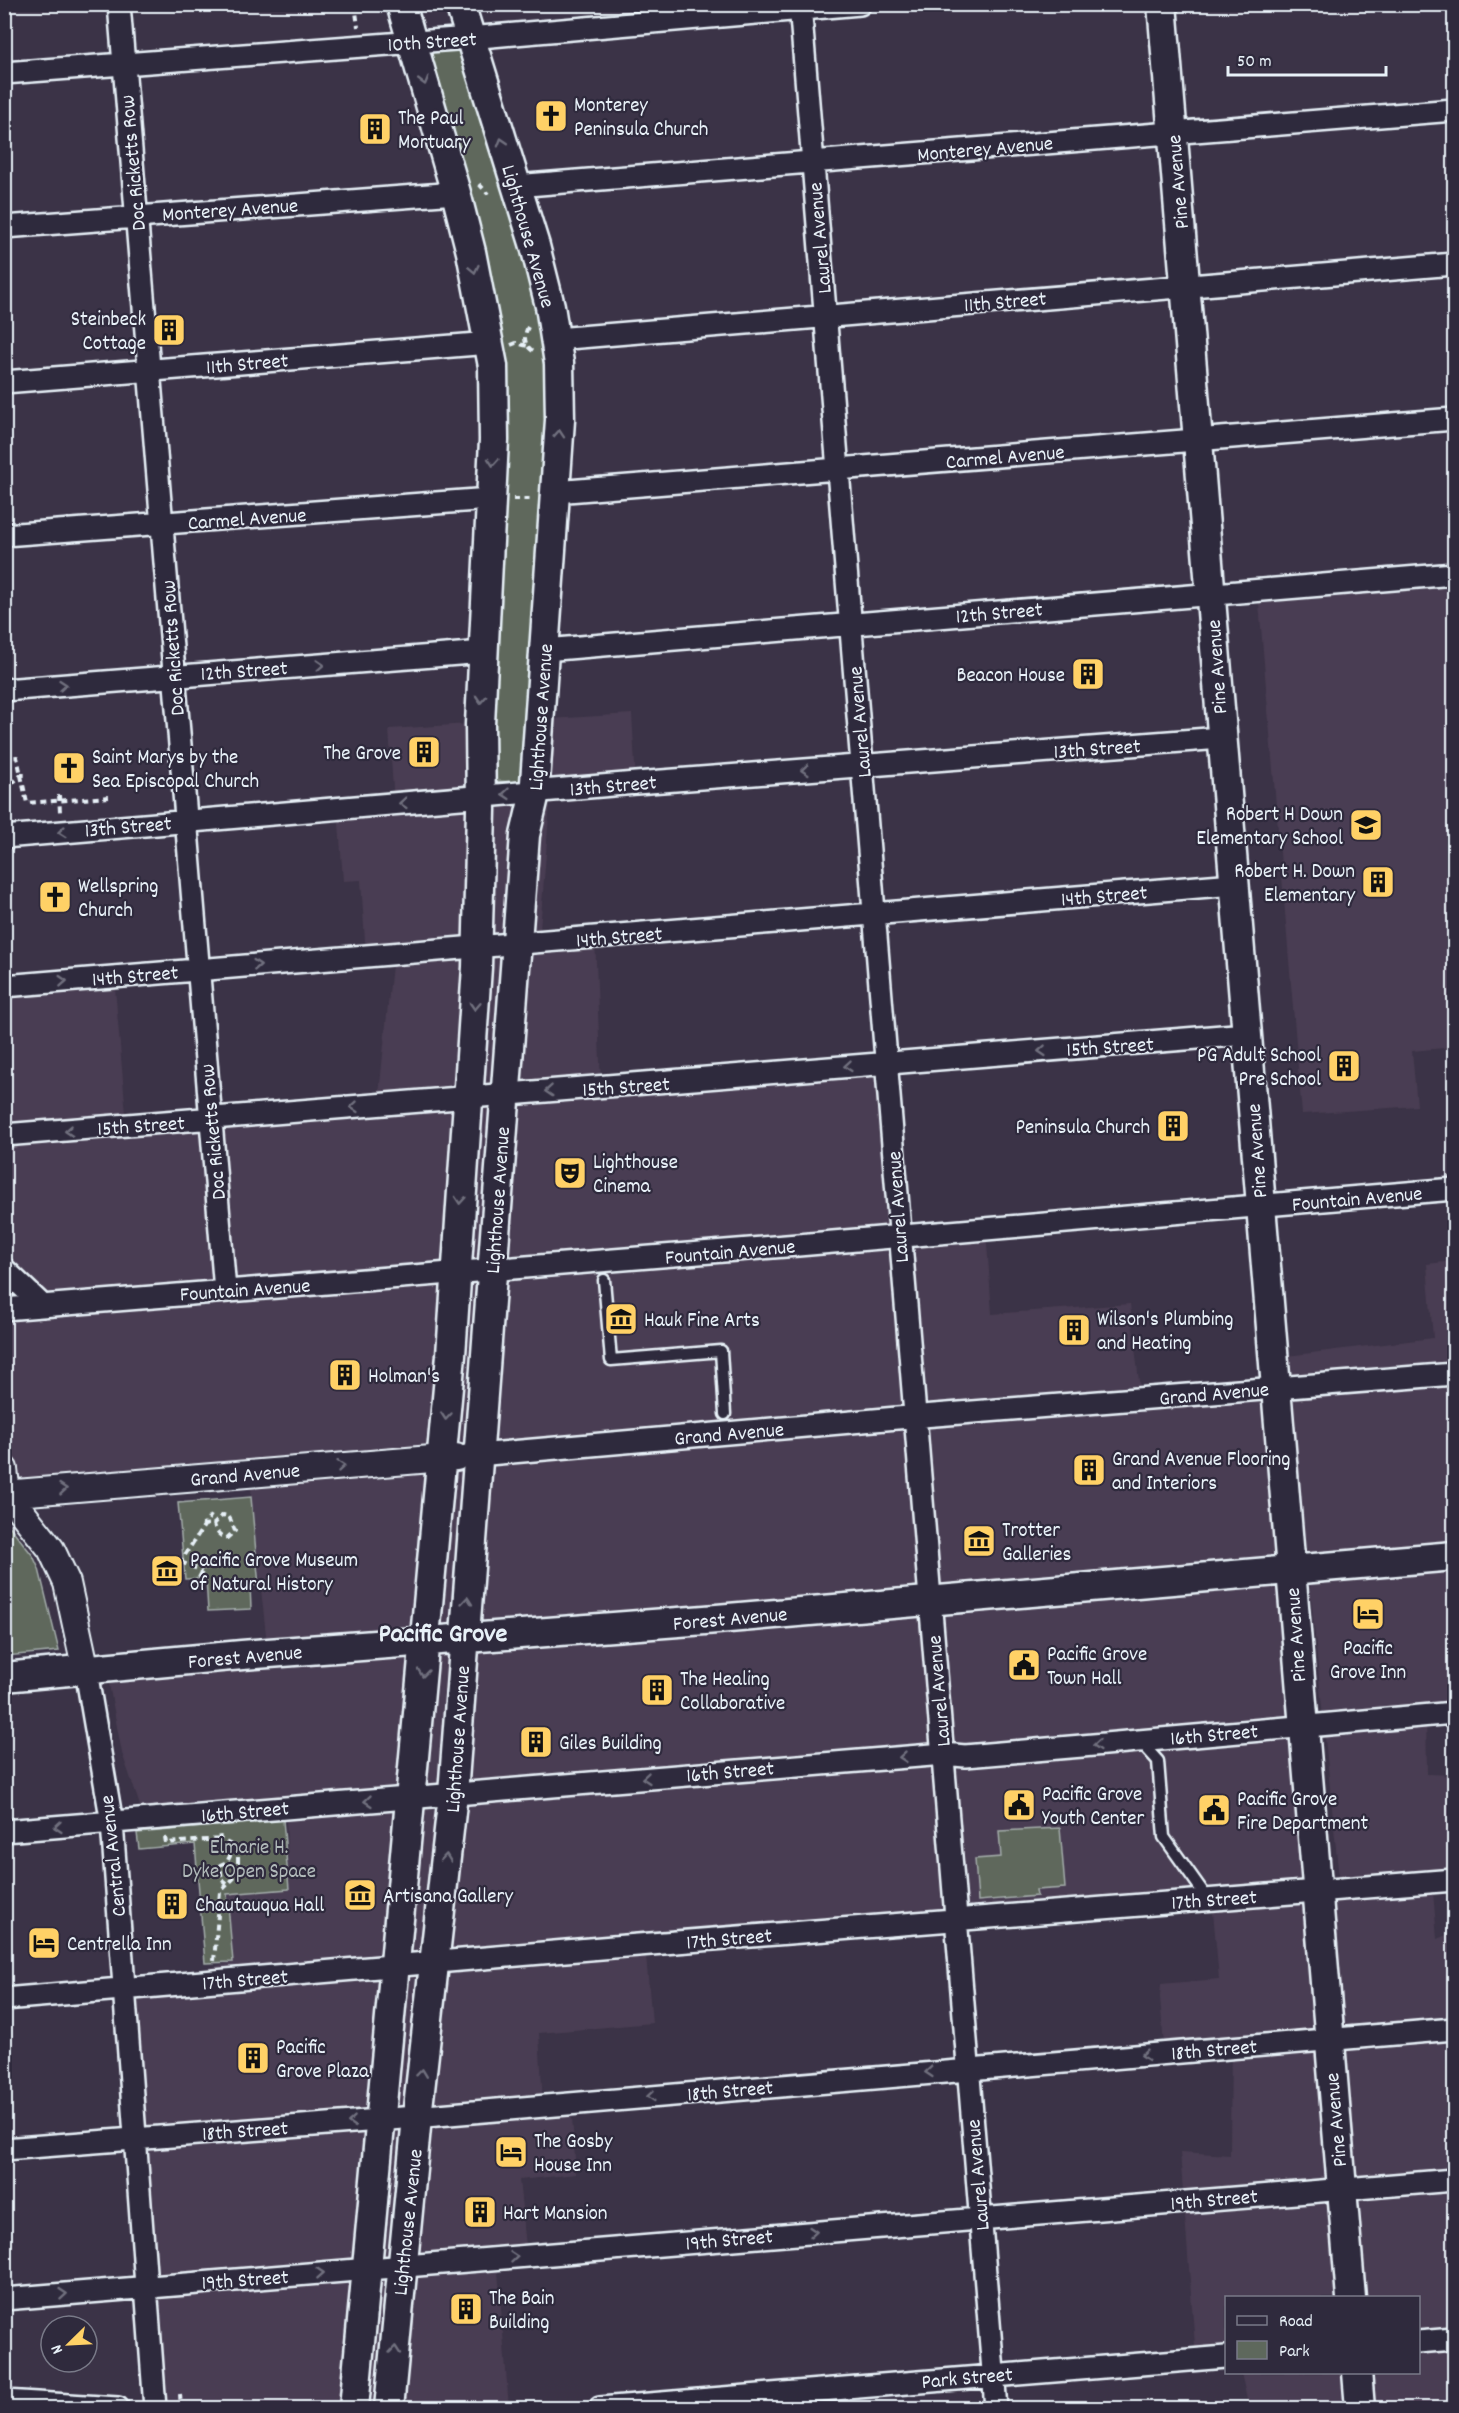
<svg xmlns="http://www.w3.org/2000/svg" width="1459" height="2413" font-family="Dekko,sans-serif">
	<rect width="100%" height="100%" fill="#3b3347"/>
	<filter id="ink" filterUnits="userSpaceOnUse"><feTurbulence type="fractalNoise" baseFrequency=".0167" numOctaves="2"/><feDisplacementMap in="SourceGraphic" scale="12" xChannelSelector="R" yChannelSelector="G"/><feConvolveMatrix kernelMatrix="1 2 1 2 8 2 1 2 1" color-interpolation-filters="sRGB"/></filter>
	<g filter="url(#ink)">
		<!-- built -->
		<path fill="#4a3e52" d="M1454 586V1047L1412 1051 1417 1106 1302 1114 1259 603Z
			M632 714 636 783 551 790 539 942 595 938 601 1087 887 1062 899 1236 986 1230 992 1314 1130 1304 1141 1399 1276 1388 1317 1891 1340 1888 1287 1356 1433 1338 1427 1264 1454 1261V1703L1426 1712 1427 1774 1454 1775V1892H1433L1437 1939 1454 1932V2028L1445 2030 1449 2247 1454 2248V2408H1249L1241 2373 1418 2372V2298H1226V2356L1196 2358 1180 2152 1230 2155 1231 2041 1164 2046 1160 1997 1161 1984 1219 1979 1212 1900 645 1945 652 2023 539 2033 543 2105 571 2103 576 2174 519 2180 527 2256 497 2259 509 2408H155L124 1990 232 1962 226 1894 289 1889 286 1819 147 1826 122 1753 106 1668 268 1653 251 1497 252 1473 7 1494 4 1469V986L114 977 127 1126 378 1105 393 955 366 957 361 880 343 881 338 808 394 803 389 729Z"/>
		<!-- green -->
		<path fill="#5e685c" stroke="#a3acaa" stroke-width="1.5" d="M459 46 505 192 534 294 543 338 548 397 525 782 487 781 488 281 454 131 429 53 430 50Z
			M251 1497 259 1586 250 1585 251 1609 208 1611 206 1578 185 1579 178 1503Z
			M4 1519 33 1556 39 1569 59 1651 5 1656Z
			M283 1820 289 1889 227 1894 233 1962 205 1963 195 1844 139 1849 137 1833Z
			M1060 1828 1065 1888 1036 1890 1037 1896 978 1901 975 1859 1001 1857 999 1831Z"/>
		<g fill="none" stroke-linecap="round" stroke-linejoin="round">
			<defs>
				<path id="service" d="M604 1280 611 1360 721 1351 725 1414
					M1139 1740 1158 1761 1164 1837 1208 1899"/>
				<path id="minor" d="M119 4 225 1291
					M800 4 996 2408
					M4 73 469 38 860 4
					M515 186 1454 110
					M4 227 456 193
					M556 339 1454 264
					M4 382 490 343
					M555 492 1454 419
					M4 535 490 499
					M544 650 1454 574
					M4 690 484 652
					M4 837 636 783 1221 738
					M4 986 1234 884
					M4 1135 1247 1034
					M4 1269 43 1306
					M4 1309 798 1245 1454 1189
					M466 1456 897 1418 1454 1374
					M86 1671 112 1823 155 2408
					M4 1831 944 1754 965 1756 1082 1746 1454 1713
					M4 1999 613 1947 1454 1880
					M4 2149 379 2120 1454 2029
					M4 2299 1454 2180
					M1418 2342 1454 2339
					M4 2401 118 2408
					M600 2408 1226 2357"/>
				<path id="tertiary" d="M4 1469 7 1494 51 1549 67 1583 86 1671
					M4 1494 456 1457"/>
				<path id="secondary" d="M1162 4 1351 2298
					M4 1677 242 1655 705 1620 1454 1556
					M1357 2372 1360 2408
					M354 2408 451 1355 477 967 481 810 480 724 494 440 493 366 471 252 456 193 401 4
					M389 2408 417 2117 453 1794 525 835 534 797 560 420 559 363 550 306 535 246 460 4"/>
			</defs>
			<!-- service casing -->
			<use href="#service" stroke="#e8f1f8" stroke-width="15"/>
			<!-- minor casing -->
			<use href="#minor" stroke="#e8f1f8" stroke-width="26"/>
			<!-- tertiary casing -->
			<use href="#tertiary" stroke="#e8f1f8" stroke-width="30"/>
			<!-- secondary casing -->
			<use href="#secondary" stroke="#e8f1f8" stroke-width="33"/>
			<!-- path -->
			<path stroke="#e8f1f8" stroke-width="4" stroke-dasharray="6 4.5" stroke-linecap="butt" d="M355 4 358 27
				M479 184 488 194
				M528 327C523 337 524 345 533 351
				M511 345 516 343 527 346
				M513 499H530
				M4 758 17 757 27 803 109 797
				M4 791 21 775H27
				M59 795 60 812
				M202 1525 214 1524 223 1515 229 1516 235 1531 227 1538C219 1536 216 1532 214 1524
				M181 1562 202 1571
				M169 1565 179 1564 211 1515
				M199 1578 204 1568 215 1565
				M165 1837 166 1843 220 1839
				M238 1866H253
				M227 1884 222 1880 220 1865 227 1862 230 1856V1844
				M214 1961 220 1892 236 1876 238 1866V1853L235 1847 220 1839 219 1832
				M180 2394 181 2408"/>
			<!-- service -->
			<use href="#service" stroke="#2f2a3d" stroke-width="10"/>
			<!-- minor -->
			<use href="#minor" stroke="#2f2a3d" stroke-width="21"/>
			<!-- tertiary -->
			<use href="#tertiary" stroke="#2f2a3d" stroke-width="26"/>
			<!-- secondary -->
			<use href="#secondary" stroke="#2f2a3d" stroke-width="28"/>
		</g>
		<!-- one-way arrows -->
		<defs><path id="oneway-chevron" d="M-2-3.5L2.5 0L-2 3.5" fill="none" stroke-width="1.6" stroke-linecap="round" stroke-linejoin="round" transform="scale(1.5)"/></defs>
		<g stroke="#70707e">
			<use href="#oneway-chevron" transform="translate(424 81) rotate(74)"/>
			<use href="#oneway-chevron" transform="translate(502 142) rotate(-107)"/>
			<use href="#oneway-chevron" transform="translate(474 269) rotate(78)"/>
			<use href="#oneway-chevron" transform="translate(559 434) rotate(-86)"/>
			<use href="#oneway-chevron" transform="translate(493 462) rotate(94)"/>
			<use href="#oneway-chevron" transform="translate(320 665) rotate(-4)"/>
			<use href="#oneway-chevron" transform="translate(63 685) rotate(-5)"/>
			<use href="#oneway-chevron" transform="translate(481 699) rotate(93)"/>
			<use href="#oneway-chevron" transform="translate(805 770) rotate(176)"/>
			<use href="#oneway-chevron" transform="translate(506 794) rotate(175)"/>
			<use href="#oneway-chevron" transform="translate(403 803) rotate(175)"/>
			<use href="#oneway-chevron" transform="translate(62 832) rotate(174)"/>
			<use href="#oneway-chevron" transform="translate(257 965) rotate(-4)"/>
			<use href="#oneway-chevron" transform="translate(63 981) rotate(-4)"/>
			<use href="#oneway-chevron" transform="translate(475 1006) rotate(93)"/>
			<use href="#oneway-chevron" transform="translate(1042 1051) rotate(176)"/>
			<use href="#oneway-chevron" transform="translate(848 1066) rotate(175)"/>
			<use href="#oneway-chevron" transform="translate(549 1091) rotate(176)"/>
			<use href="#oneway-chevron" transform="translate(354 1107) rotate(175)"/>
			<use href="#oneway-chevron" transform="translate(69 1131) rotate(176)"/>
			<use href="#oneway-chevron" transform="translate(460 1200) rotate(94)"/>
			<use href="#oneway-chevron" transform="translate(446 1416) rotate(95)"/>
			<use href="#oneway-chevron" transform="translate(341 1466) rotate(-5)"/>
			<use href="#oneway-chevron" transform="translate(63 1489) rotate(-5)"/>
			<use href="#oneway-chevron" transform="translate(467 1601) rotate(-85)"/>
			<use href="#oneway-chevron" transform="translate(423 1673) rotate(96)"/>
			<use href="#oneway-chevron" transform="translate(1097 1745) rotate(175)"/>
			<use href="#oneway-chevron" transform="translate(903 1757) rotate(175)"/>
			<use href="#oneway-chevron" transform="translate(646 1778) rotate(175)"/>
			<use href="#oneway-chevron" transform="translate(368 1801) rotate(175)"/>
			<use href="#oneway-chevron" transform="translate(58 1827) rotate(175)"/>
			<use href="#oneway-chevron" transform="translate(446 1858) rotate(-84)"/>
			<use href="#oneway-chevron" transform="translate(1145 2055) rotate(175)"/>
			<use href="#oneway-chevron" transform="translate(929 2072) rotate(175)"/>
			<use href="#oneway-chevron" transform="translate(422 2073) rotate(-83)"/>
			<use href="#oneway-chevron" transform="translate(651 2096) rotate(175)"/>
			<use href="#oneway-chevron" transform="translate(352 2122) rotate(176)"/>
			<use href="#oneway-chevron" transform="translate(813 2232) rotate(-5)"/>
			<use href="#oneway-chevron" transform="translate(514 2257) rotate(-5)"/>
			<use href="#oneway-chevron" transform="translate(320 2273) rotate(-4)"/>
			<use href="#oneway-chevron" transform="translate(63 2294) rotate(-5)"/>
			<use href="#oneway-chevron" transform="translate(395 2350) rotate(-85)"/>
		</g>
	</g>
	<!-- icons -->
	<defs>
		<symbol id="church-square" viewBox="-11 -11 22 22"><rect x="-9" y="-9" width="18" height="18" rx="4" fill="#ffd166" stroke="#2f2a3d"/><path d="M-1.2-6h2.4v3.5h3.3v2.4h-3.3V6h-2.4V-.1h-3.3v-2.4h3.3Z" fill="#111"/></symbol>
		<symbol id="building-square" viewBox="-11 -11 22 22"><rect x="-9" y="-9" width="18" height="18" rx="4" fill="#ffd166" stroke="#2f2a3d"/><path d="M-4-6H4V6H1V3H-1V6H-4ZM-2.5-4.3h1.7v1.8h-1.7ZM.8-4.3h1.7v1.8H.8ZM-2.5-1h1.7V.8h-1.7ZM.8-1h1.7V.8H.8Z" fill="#111"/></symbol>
		<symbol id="school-square" viewBox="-11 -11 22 22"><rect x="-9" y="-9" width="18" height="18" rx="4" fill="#ffd166" stroke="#2f2a3d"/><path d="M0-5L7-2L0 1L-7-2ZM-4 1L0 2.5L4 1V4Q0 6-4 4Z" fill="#111"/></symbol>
		<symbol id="theatre-square" viewBox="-11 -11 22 22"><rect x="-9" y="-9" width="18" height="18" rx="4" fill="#ffd166" stroke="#2f2a3d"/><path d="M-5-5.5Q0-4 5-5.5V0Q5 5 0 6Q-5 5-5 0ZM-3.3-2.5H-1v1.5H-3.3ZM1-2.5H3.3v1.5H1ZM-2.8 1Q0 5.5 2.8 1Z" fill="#111"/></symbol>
		<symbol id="museum-square" viewBox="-11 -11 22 22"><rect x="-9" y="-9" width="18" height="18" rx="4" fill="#ffd166" stroke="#2f2a3d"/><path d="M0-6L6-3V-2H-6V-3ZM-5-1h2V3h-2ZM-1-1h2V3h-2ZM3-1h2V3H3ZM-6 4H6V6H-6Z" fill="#111"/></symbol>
		<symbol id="hotel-square" viewBox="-11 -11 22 22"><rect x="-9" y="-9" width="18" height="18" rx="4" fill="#ffd166" stroke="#2f2a3d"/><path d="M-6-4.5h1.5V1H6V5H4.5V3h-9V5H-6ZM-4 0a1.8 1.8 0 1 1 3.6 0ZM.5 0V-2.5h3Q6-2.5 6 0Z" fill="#111"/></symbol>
		<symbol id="civic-square" viewBox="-11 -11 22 22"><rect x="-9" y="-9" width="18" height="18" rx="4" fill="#ffd166" stroke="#2f2a3d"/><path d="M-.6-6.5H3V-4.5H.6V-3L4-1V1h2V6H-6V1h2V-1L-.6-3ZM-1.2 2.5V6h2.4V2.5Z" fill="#111"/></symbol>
	</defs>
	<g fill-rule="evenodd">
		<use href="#church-square" x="532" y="97" width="38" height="38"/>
		<use href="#building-square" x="356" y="110" width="38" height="38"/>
		<use href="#building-square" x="150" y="311" width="38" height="38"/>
		<use href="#building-square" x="1069" y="655" width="38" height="38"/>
		<use href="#building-square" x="405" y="733" width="38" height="38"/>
		<use href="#church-square" x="50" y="749" width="38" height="38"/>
		<use href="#school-square" x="1347" y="806" width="38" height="38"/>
		<use href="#building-square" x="1359" y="863" width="38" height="38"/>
		<use href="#church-square" x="36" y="878" width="38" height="38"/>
		<use href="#building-square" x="1325" y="1047" width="38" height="38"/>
		<use href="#building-square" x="1154" y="1107" width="38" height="38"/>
		<use href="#theatre-square" x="551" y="1154" width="38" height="38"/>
		<use href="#museum-square" x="602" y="1300" width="38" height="38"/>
		<use href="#building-square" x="1055" y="1311" width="38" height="38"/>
		<use href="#building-square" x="326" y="1356" width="38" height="38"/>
		<use href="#building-square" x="1070" y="1451" width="38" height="38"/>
		<use href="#museum-square" x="960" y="1522" width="38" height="38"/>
		<use href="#museum-square" x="148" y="1552" width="38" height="38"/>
		<use href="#hotel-square" x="1349" y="1595" width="38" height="38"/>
		<use href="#civic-square" x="1005" y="1646" width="38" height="38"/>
		<use href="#building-square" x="638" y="1671" width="38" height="38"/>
		<use href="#building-square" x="517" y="1723" width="38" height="38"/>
		<use href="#civic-square" x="1000" y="1786" width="38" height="38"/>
		<use href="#civic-square" x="1195" y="1791" width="38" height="38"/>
		<use href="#museum-square" x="341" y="1876" width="38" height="38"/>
		<use href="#building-square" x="153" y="1885" width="38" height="38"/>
		<use href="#hotel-square" x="25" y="1924" width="38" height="38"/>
		<use href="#building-square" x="234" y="2039" width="38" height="38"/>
		<use href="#hotel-square" x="492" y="2133" width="38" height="38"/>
		<use href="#building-square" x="461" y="2193" width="38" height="38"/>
		<use href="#building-square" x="447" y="2290" width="38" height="38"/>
	</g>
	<g text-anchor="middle" stroke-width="4.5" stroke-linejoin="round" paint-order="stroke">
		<!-- street labels -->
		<g font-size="21" fill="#e8f1f8" stroke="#2f2a3d">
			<text transform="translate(432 41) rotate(-4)" y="7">10th Street</text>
			<text transform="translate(985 148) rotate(-5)" y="7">Monterey Avenue</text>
			<text transform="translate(132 163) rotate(-95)" y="7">Doc Ricketts Row</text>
			<text transform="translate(1177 182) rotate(-95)" y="7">Pine Avenue</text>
			<text transform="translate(230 209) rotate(-4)" y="7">Monterey Avenue</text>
			<text transform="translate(529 236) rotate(74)" y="7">Lighthouse Avenue</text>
			<text transform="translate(819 238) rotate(-95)" y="7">Laurel Avenue</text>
			<text transform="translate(1005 301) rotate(-5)" y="7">11th Street</text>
			<text transform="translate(247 363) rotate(-5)" y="7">11th Street</text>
			<text transform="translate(1005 456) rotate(-5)" y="7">Carmel Avenue</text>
			<text transform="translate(247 518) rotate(-4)" y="7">Carmel Avenue</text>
			<text transform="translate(999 612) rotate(-5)" y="7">12th Street</text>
			<text transform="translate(172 648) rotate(-94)" y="7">Doc Ricketts Row</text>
			<text transform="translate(1216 667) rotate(-94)" y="7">Pine Avenue</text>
			<text transform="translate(244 670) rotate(-4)" y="7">12th Street</text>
			<text transform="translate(540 717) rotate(-86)" y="7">Lighthouse Avenue</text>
			<text transform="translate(859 722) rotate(-95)" y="7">Laurel Avenue</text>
			<text transform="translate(1097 748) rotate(-4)" y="7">13th Street</text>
			<text transform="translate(613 785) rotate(-5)" y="7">13th Street</text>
			<text transform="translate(128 826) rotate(-5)" y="7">13th Street</text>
			<text transform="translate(1104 895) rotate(-5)" y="7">14th Street</text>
			<text transform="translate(619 936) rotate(-5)" y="7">14th Street</text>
			<text transform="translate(135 975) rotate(-5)" y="7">14th Street</text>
			<text transform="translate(1110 1046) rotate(-4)" y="7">15th Street</text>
			<text transform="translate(626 1086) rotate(-4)" y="7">15th Street</text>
			<text transform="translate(141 1125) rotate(-4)" y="7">15th Street</text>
			<text transform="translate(212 1132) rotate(-95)" y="7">Doc Ricketts Row</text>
			<text transform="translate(1256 1151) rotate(-94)" y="7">Pine Avenue</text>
			<text transform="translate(1357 1198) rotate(-5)" y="7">Fountain Avenue</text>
			<text transform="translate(497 1200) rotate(-86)" y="7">Lighthouse Avenue</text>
			<text transform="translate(897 1207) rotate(-94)" y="7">Laurel Avenue</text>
			<text transform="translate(730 1251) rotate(-5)" y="7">Fountain Avenue</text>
			<text transform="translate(245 1289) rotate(-4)" y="7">Fountain Avenue</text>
			<text transform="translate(1214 1393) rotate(-5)" y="7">Grand Avenue</text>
			<text transform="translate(729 1433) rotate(-5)" y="7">Grand Avenue</text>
			<text transform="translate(245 1474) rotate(-5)" y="7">Grand Avenue</text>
			<text transform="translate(730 1618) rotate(-5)" y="7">Forest Avenue</text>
			<text transform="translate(1295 1635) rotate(-94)" y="7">Pine Avenue</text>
			<text transform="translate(245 1656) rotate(-5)" y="7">Forest Avenue</text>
			<text transform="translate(938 1691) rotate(-95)" y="7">Laurel Avenue</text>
			<text transform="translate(1214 1734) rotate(-5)" y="7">16th Street</text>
			<text transform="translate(457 1739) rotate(-86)" y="7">Lighthouse Avenue</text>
			<text transform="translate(730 1771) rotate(-5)" y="7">16th Street</text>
			<text transform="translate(245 1811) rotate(-5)" y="7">16th Street</text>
			<text transform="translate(112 1856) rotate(-96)" y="7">Central Avenue</text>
			<text transform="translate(1214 1899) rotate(-4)" y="7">17th Street</text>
			<text transform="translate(729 1938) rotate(-5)" y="7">17th Street</text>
			<text transform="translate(245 1979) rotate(-5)" y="7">17th Street</text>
			<text transform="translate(1214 2049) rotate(-5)" y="7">18th Street</text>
			<text transform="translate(730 2090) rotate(-5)" y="7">18th Street</text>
			<text transform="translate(1335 2120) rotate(-95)" y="7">Pine Avenue</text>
			<text transform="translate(245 2130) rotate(-4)" y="7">18th Street</text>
			<text transform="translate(977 2175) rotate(-95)" y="7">Laurel Avenue</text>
			<text transform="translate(1214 2199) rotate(-5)" y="7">19th Street</text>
			<text transform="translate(407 2222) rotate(-84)" y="7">Lighthouse Avenue</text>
			<text transform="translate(729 2239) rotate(-5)" y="7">19th Street</text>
			<text transform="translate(245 2279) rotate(-4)" y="7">19th Street</text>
			<text transform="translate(967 2377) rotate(-5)" y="7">Park Street</text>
		</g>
		<!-- poi labels -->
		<g font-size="21" fill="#e8f1f8" stroke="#2f2a3d" text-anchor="start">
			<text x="574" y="111">Monterey<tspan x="574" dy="24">Peninsula Church</tspan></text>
			<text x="398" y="124">The Paul<tspan x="398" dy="24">Mortuary</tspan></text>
			<text x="146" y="325" text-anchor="end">Steinbeck<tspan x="146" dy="24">Cottage</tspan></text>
			<text x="1065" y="681" text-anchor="end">Beacon House</text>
			<text x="401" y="759" text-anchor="end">The Grove</text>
			<text x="92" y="763">Saint Marys by the<tspan x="92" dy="24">Sea Episcopal Church</tspan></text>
			<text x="1343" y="820" text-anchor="end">Robert H Down<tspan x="1343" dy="24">Elementary School</tspan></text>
			<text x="1355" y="877" text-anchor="end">Robert H. Down<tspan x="1355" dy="24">Elementary</tspan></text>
			<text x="78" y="892">Wellspring<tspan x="78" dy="24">Church</tspan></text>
			<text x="1321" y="1061" text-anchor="end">PG Adult School<tspan x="1321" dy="24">Pre School</tspan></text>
			<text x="1150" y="1133" text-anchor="end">Peninsula Church</text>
			<text x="593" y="1168">Lighthouse<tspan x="593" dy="24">Cinema</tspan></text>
			<text x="1097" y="1325">Wilson's Plumbing<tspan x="1097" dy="24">and Heating</tspan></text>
			<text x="644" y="1326">Hauk Fine Arts</text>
			<text x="368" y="1382">Holman's</text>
			<text x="1112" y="1465">Grand Avenue Flooring<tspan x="1112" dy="24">and Interiors</tspan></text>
			<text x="1002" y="1536">Trotter<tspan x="1002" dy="24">Galleries</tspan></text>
			<text x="190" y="1566">Pacific Grove Museum<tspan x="190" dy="24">of Natural History</tspan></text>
			<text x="1368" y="1654" text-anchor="middle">Pacific<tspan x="1368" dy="24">Grove Inn</tspan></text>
			<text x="1047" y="1660">Pacific Grove<tspan x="1047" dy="24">Town Hall</tspan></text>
			<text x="680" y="1685">The Healing<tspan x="680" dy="24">Collaborative</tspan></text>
			<text x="559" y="1749">Giles Building</text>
			<text x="1042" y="1800">Pacific Grove<tspan x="1042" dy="24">Youth Center</tspan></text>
			<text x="1237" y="1805">Pacific Grove<tspan x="1237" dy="24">Fire Department</tspan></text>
			<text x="383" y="1902">Artisana Gallery</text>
			<text x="195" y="1911">Chautauqua Hall</text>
			<text x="67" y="1950">Centrella Inn</text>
			<text x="276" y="2053">Pacific<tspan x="276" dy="24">Grove Plaza</tspan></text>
			<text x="534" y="2147">The Gosby<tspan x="534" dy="24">House Inn</tspan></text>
			<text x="503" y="2219">Hart Mansion</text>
			<text x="489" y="2304">The Bain<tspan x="489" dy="24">Building</tspan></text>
		</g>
		<!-- park labels -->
		<g font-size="21" fill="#b1baba" stroke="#2f2a3d">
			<text x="249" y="1853">Elmarie H.<tspan x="249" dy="24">Dyke Open Space</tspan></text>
		</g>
		<!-- district labels -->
		<g font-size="27" font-weight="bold" fill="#e8f1f8" stroke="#2f2a3d">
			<text x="443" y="1641">Pacific Grove</text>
		</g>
	</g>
	<!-- margin -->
	<rect width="1459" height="2413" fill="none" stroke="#2f2a3d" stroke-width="24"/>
	<rect x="12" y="12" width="1435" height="2389" fill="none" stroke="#e8f1f8" stroke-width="2" filter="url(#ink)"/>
	<!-- legend -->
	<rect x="1225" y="2296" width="195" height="78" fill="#2f2a3d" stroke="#797a88" stroke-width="1.5"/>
	<rect x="1237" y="2316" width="30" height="9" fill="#2f2a3d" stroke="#797a88" stroke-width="1.5"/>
	<text x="1279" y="2326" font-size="18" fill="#e8f1f8">Road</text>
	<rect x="1237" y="2341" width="30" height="18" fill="#5e685c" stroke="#797a88" stroke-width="1.5"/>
	<text x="1279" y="2356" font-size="18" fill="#e8f1f8">Park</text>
	<!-- north arrow -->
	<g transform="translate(69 2344) rotate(246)"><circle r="28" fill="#2f2a3d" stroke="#797a88" stroke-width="1.5"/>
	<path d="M0-4.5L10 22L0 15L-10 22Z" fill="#ffd166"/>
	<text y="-9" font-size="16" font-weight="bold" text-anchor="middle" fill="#e8f1f8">N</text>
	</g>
	<!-- scale -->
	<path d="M1228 66v9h158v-9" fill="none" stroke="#e8f1f8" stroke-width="3"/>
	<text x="1237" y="66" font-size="18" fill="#e8f1f8" stroke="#2f2a3d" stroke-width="4.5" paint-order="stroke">50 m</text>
</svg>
